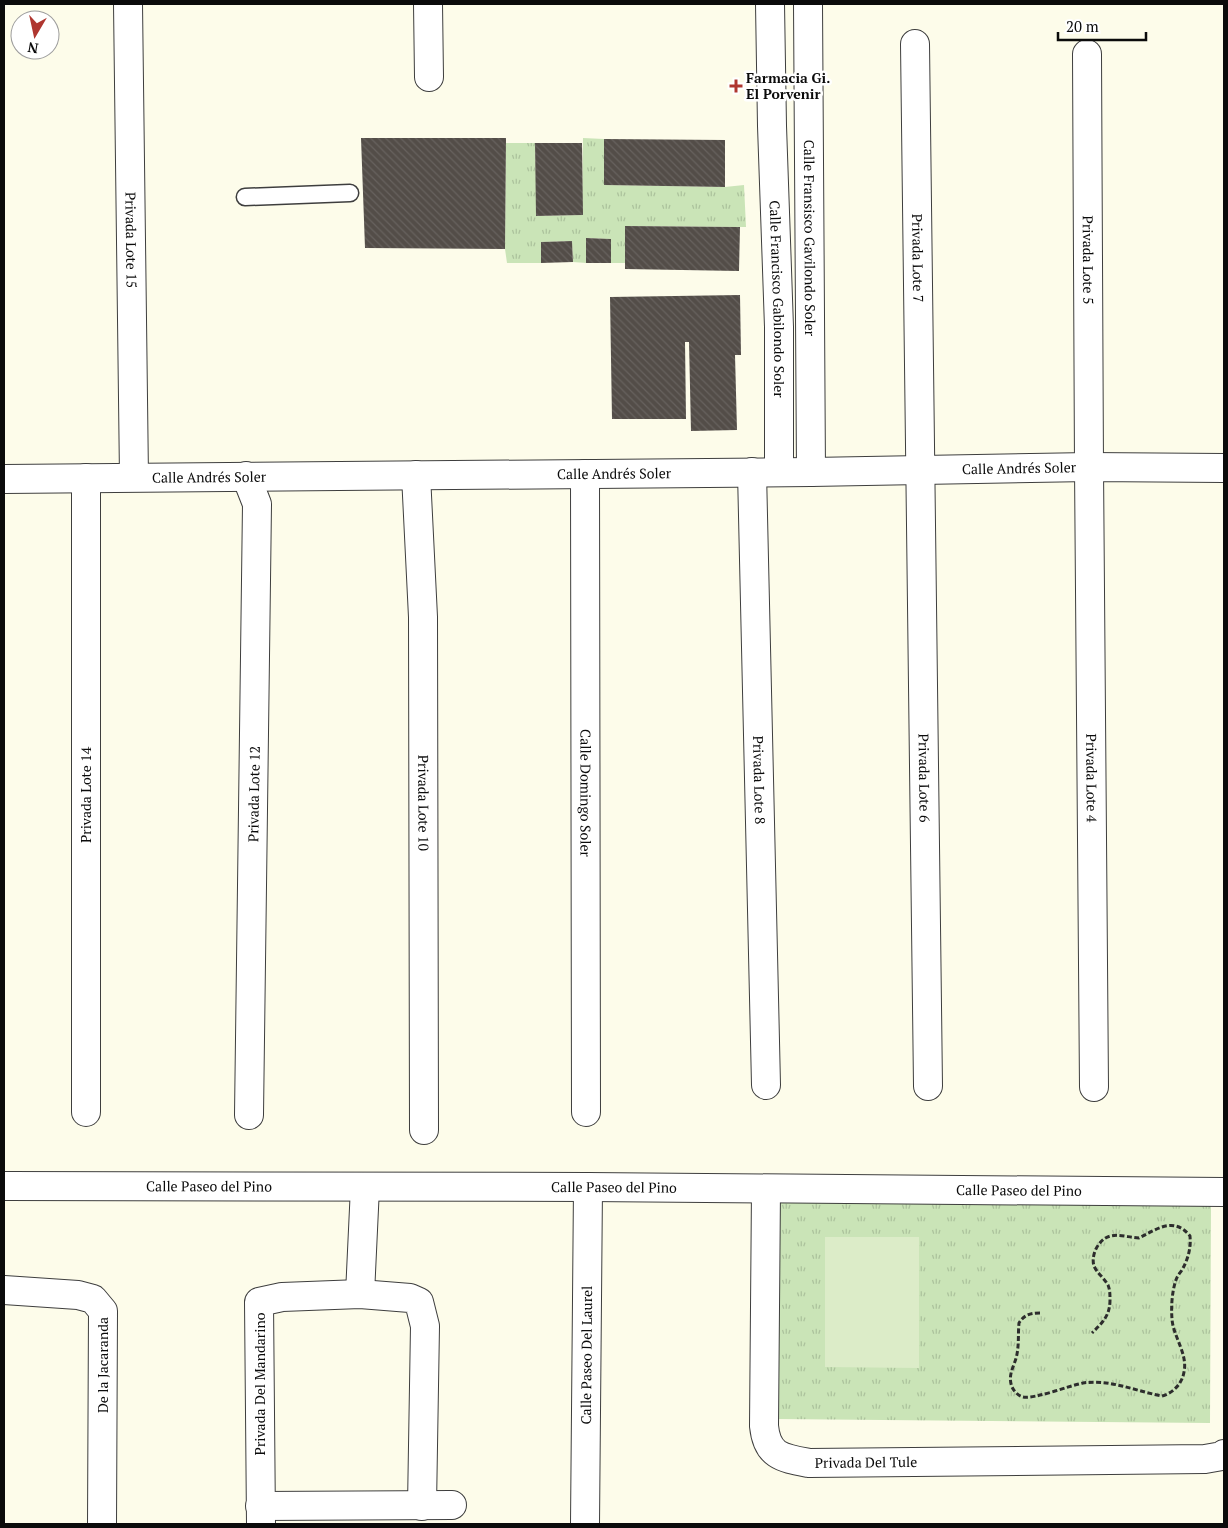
<svg xmlns="http://www.w3.org/2000/svg" width="1228" height="1528" font-family="'PT Serif',serif">
	<defs>
		<pattern id="grass-tufts" width="24" height="20" patternUnits="userSpaceOnUse" patternTransform="scale(1.25)"><rect width="24" height="20" fill="#cae4b7"/><path d="M3 7l-1-3M5 7V3M7 7l1-3M15 17l-1-3M17 17v-4M19 17l1-3" fill="none" stroke="#acc29c"/></pattern>
		<pattern id="building-back-hatch" width="6" height="6" patternUnits="userSpaceOnUse" patternTransform="scale(1.25)"><rect width="6" height="6" fill="#534d48"/><path d="M-1 5l2 2M0 0l6 6M5-1l2 2" fill="none" stroke="#67625e"/></pattern>
	</defs>
	<rect width="100%" height="100%" fill="#fdfcea"/>
	<!-- grass -->
	<path fill="url(#grass-tufts)" d="M583 138 604 139V185L725 187 744 185 746 227 625 226V263H611V239L586 238V263L573 262 572 241 541 242V263H507L505 249 506 143H535L537 216 582 215Z
		M777 1202 1211 1205 1210 1423 776 1419Z"/>
	<!-- pitch -->
	<path fill="#dcecc8" d="M825 1237H919V1368L825 1367Z"/>
	<!-- building -->
	<path fill="url(#building-back-hatch)" d="M361 138H506L505 249 365 248Z
		M604 139 725 140V187L604 185Z
		M535 143H582L583 215 536 216Z
		M625 226 740 227 739 271 625 269Z
		M586 238 611 239V263H586Z
		M572 241 573 262 541 263V242Z
		M740 295 741 355H735L737 430 691 431 689 342H685L686 419H612L610 297Z"/>
	<g fill="none" stroke-linecap="round" stroke-linejoin="round">
		<defs>
			<path id="lane" d="M245 197 350 193"/>
			<g id="street">
				<path id="s1" d="M128 4 134 477"/>
				<path d="M428 4 429 77"/>
				<path id="s2" d="M770 4 772 126 779 327V472"/>
				<path id="s3" d="M808 4 811 472"/>
				<path id="s4" d="M915 44 928 1086"/>
				<path id="s5" d="M1087 54 1089 467 1094 1087"/>
				<path id="s6" d="M752 472 766 1085"/>
				<path id="s7" d="M585 474 586 1112"/>
				<path id="s8" d="M416 475 423 617 424 1130"/>
				<path d="M246 476 257 504 249 1115"/>
				<path id="s9" d="M4 479 811 472 1089 467 1224 468"/>
				<path d="M86 1112V478"/>
				<path id="s10" d="M4 1186 588 1187 1224 1192"/>
				<path id="s11" d="M766 1189 764 1426C767 1456 782 1458 809 1463L1205 1459 1222 1456 1224 1454"/>
				<path d="M4 1290 78 1295 93 1299 103 1311 102 1524"/>
				<path d="M360 1294 365 1187"/>
				<path d="M260 1506 452 1505"/>
				<path d="M261 1524 259 1302 282 1297 360 1294 410 1298 419 1302 425 1326 422 1506"/>
				<path id="s12" d="M585 1524 588 1187"/>
			</g>
		</defs>
		<!-- lane casing -->
		<use href="#lane" stroke="#3e3e3e" stroke-width="19"/>
		<!-- street casing -->
		<use href="#street" stroke="#3e3e3e" stroke-width="30"/>
		<!-- path -->
		<path stroke="#2d2d2d" stroke-width="3" stroke-dasharray="5 2.5" stroke-linecap="butt" d="M1040 1313C1030 1313 1024 1315 1019 1323 1018 1333 1019 1344 1017 1354 1015 1366 1007 1374 1012 1387 1014 1391 1018 1396 1023 1397 1036 1399 1068 1386 1083 1383 1110 1379 1135 1391 1162 1396 1173 1393 1182 1384 1184 1372 1188 1354 1173 1336 1172 1319 1171 1307 1172 1291 1176 1280 1177 1276 1180 1273 1182 1270 1188 1259 1191 1249 1190 1236 1174 1216 1157 1229 1139 1238 1122 1237 1108 1229 1097 1247 1094 1252 1092 1260 1094 1266 1097 1273 1104 1278 1108 1285 1110 1290 1110 1295 1110 1300 1110 1316 1102 1323 1092 1333"/>
		<!-- lane -->
		<use href="#lane" stroke="#fff" stroke-width="16"/>
		<!-- street -->
		<use href="#street" stroke="#fff" stroke-width="28"/>
	</g>
	<!-- markers -->
	<path fill="#af362f" stroke="#fff" stroke-width="2" d="M733.5 78.5h5v5h5v5h-5v5h-5v-5h-5v-5h5z"/>
	<g text-anchor="middle" stroke-width="5" stroke-linejoin="round" paint-order="stroke">
		<!-- poi labels -->
		<g font-size="14" font-weight="bold" fill="#0b0b0b" stroke="#fff" text-anchor="start">
			<text x="746" y="83">Farmacia Gi.<tspan x="746" dy="16">El Porvenir</tspan></text>
		</g>
		<!-- street labels -->
		<g font-size="14" fill="#0b0b0b" stroke="#fff">
			<text dy="5" stroke="none"><textPath href="#s3" startOffset="234">Calle Fransisco Gavilondo Soler</textPath></text>
			<text dy="5" stroke="none"><textPath href="#s1" startOffset="236">Privada Lote 15</textPath></text>
			<text dy="5" stroke="none"><textPath href="#s4" startOffset="214">Privada Lote 7</textPath></text>
			<text dy="5" stroke="none"><textPath href="#s5" startOffset="206">Privada Lote 5</textPath></text>
			<text dy="5" stroke="none"><textPath href="#s2" startOffset="295">Calle Francisco Gabilondo Soler</textPath></text>
			<text dy="5" stroke="none"><textPath href="#s9" startOffset="1015">Calle Andrés Soler</textPath></text>
			<text dy="5" stroke="none"><textPath href="#s9" startOffset="610">Calle Andrés Soler</textPath></text>
			<text dy="5" stroke="none"><textPath href="#s9" startOffset="205">Calle Andrés Soler</textPath></text>
			<text dy="5" stroke="none"><textPath href="#s5" startOffset="724">Privada Lote 4</textPath></text>
			<text dy="5" stroke="none"><textPath href="#s4" startOffset="734">Privada Lote 6</textPath></text>
			<text dy="5" stroke="none"><textPath href="#s6" startOffset="308">Privada Lote 8</textPath></text>
			<text dy="5" stroke="none"><textPath href="#s7" startOffset="319">Calle Domingo Soler</textPath></text>
			<text transform="translate(254 794) rotate(-89)" y="5">Privada Lote 12</text>
			<text transform="translate(86 795) rotate(-90)" y="5">Privada Lote 14</text>
			<text dy="5" stroke="none"><textPath href="#s8" startOffset="328">Privada Lote 10</textPath></text>
			<text dy="5" stroke="none"><textPath href="#s10" startOffset="205">Calle Paseo del Pino</textPath></text>
			<text dy="5" stroke="none"><textPath href="#s10" startOffset="610">Calle Paseo del Pino</textPath></text>
			<text dy="5" stroke="none"><textPath href="#s10" startOffset="1015">Calle Paseo del Pino</textPath></text>
			<text dy="5" stroke="none"><textPath href="#s12" startOffset="169">Calle Paseo Del Laurel</textPath></text>
			<text transform="translate(103 1365) rotate(-90)" y="5">De la Jacaranda</text>
			<text transform="translate(260 1384) rotate(-90)" y="5">Privada Del Mandarino</text>
			<text dy="5" stroke="none"><textPath href="#s11" startOffset="359">Privada Del Tule</textPath></text>
		</g>
	</g>
	<!-- border -->
	<rect width="1228" height="1528" fill="none" stroke="#0b0b0b" stroke-width="10"/>
	<!-- north arrow -->
	<g transform="translate(35 35) rotate(189)"><circle r="24" fill="#ffffff" stroke="#9d9d9d"/>
	<path d="M0-4L9 19L0 12L-9 19Z" fill="#af362f"/>
	<text y="-8" font-size="14" font-weight="bold" text-anchor="middle" fill="#0b0b0b">N</text>
	</g>
	<!-- scale -->
	<path d="M1058 32v8h88v-8" fill="none" stroke="#0b0b0b" stroke-width="2.5"/>
	<text x="1066" y="32" font-size="15" fill="#0b0b0b" stroke="#ffffff" stroke-width="4" paint-order="stroke">20 m</text>
</svg>
